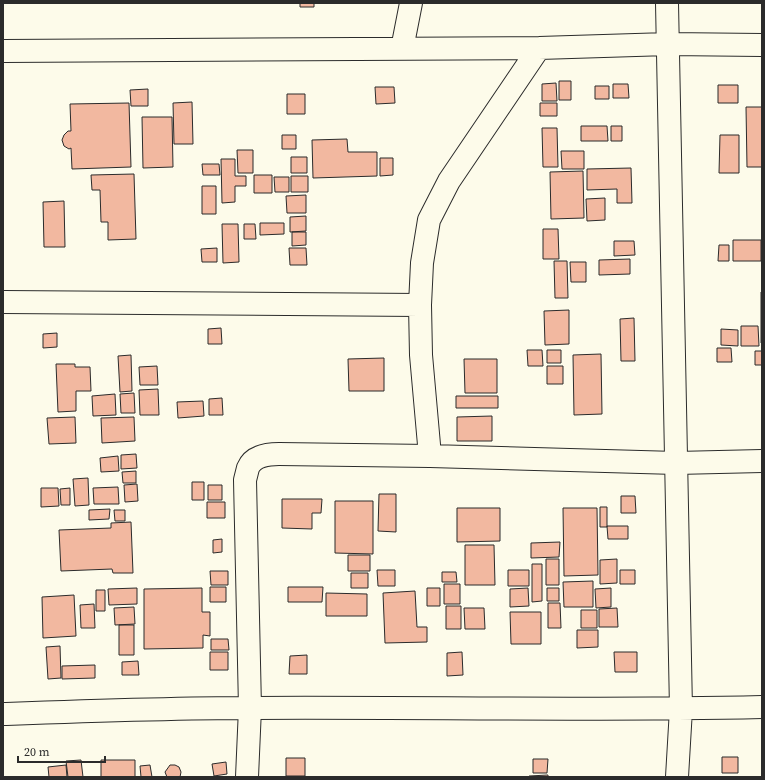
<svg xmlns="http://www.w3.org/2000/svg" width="765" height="780" font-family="'Source Serif 4',serif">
	<rect width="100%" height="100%" fill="#fdfbea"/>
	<!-- building -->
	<path fill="#f2b8a0" stroke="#2b2b2b" d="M300 3H314V7H300Z
		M559 81H571V100H559Z
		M556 83 557 101H542V84Z
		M613 84H628L629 98H613Z
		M718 85H738V103H718Z
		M595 86H609V99H595Z
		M375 87H394L395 103 376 104Z
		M148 89V106H131L130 90Z
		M287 94H305V114H287Z
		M192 102 193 144H174L173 103Z
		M129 103 131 167 72 169 71 148 69 149 64 146 62 140 64 135 68 131H71L70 104Z
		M540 103H557V116H540Z
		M746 107H762V167H747Z
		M142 117H172L173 167 143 168Z
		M581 126H607L608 141H581Z
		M611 126H622V141H611Z
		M542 128H557L558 167H543Z
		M282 135H296V149H282Z
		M720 135H739V173H719Z
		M347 139 348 152H377V176L313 178 312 140Z
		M237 150H253V173H238Z
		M561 151H584V169H562Z
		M291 157H307V173H291Z
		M380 158H393V175L380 176Z
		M221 159H235V176H246V186H235V202L222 203Z
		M202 164H219L220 175H203Z
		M631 168 632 203H617V189L587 190V169Z
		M583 171 584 218 551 219 550 172Z
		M134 174 136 239 108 240V222H101L100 190H92L91 175Z
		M254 175H272V193H254Z
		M291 176H308V192H291Z
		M274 177H289V192H275Z
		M202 186H216V214H202Z
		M306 195V213H287L286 196Z
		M605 198V220L587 221 586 199Z
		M64 201 65 247H44L43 202Z
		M306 216V231L290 232V217Z
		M260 223H284V234L260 235Z
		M222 224H238L239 262 223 263Z
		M244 224H255L256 239H244Z
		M543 229H558L559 259H543Z
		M292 232H306V245L292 246Z
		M733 240H761V261H733Z
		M614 241H634L635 255 614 256Z
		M719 245H729V261H718Z
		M217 248V262H202L201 249Z
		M289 248H306L307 265H290Z
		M630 259V274L599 275V260Z
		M554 261H567L568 298H555Z
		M570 262H586V282H571Z
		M761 292H762V343H761Z
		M569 310V344L545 345 544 311Z
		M634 318 635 361H621L620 319Z
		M741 326H758L759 346H741Z
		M221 328 222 344H208V329Z
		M721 329 738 330V346L721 345Z
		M57 333V347L43 348V334Z
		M717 348H731L732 362H717Z
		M527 350H542L543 366H528Z
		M547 350H561V363H547Z
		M755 351H762V365H755Z
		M601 354 602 414 574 415 573 355Z
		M131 355 132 391 120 392 118 356Z
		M384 358V391H349L348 359Z
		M464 359H497V393H465Z
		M56 364H75V367H90L91 391H76V411L58 412Z
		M157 366 158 385H140L139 367Z
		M547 366H563V384H547Z
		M158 389 159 415H140L139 390Z
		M134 393 135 413H121L120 394Z
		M115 394 116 415 93 416 92 396Z
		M456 396H498V408H456Z
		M222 398 223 415H209V399Z
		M203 401 204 416 178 418 177 402Z
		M492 416V441H457V417Z
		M75 417 76 443 49 444 47 418Z
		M134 417 135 441 102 443 101 418Z
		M136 454 137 468 121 469V455Z
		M118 456 119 471 101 472 100 458Z
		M136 471V483H123L122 472Z
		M88 478 89 505 75 506 73 479Z
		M192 482H204V500H192Z
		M137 484 138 501 125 502 124 485Z
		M208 485H222V500H208Z
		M118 487 119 504H94L93 488Z
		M41 488H58L59 506 41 507Z
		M70 488V505H61L60 489Z
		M379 494H396V532L378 531Z
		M621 496H635L636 513H621Z
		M282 499H322L321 513H312V529L282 528Z
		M335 501H373V554L335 553Z
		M207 502H225V518H207Z
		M600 507H607V527H600Z
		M457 508H500V541L457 542Z
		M563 508H597L598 575 564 576Z
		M110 509 109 519 89 520V510Z
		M114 510H125V521H115Z
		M131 522 133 573H113L112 569 61 571 59 530 111 528V523Z
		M607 526H628V539H608Z
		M222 539V552L213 553V540Z
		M560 542 559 557 531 558V543Z
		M465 545H494L495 585H465Z
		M348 555H370V571H348Z
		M546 559H559V585H546Z
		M617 559V583L600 584V560Z
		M532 564H542V601L532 602Z
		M377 570H395V586H378Z
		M508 570H529V586H508Z
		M620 570H635V584H620Z
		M210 571H228V585H211Z
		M442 572H456L457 582H442Z
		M351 573H368V588H351Z
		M593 581V607H564L563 582Z
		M444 584H460V604H444Z
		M210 587H226V602H210Z
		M288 587H323L322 602H288Z
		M137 588V604L109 605 108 589Z
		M202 588V612H210V636L203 635V648L144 649V589Z
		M427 588H440V606H427Z
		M528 588 529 606 510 607V589Z
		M547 588H559V601H547Z
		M611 588V607L596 608 595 589Z
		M96 590H105V611H96Z
		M415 591 417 627H427V642L385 643 383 593Z
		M326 593 367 594V616H326Z
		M74 595 76 636 43 638 42 597Z
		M548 603H560L561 628H548Z
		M94 604 95 628H81L80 605Z
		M446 606H461V629H446Z
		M134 607 135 624 115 625 114 608Z
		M464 608H484L485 629H465Z
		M617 608 618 627H599V609Z
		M581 610H597V628H581Z
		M510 612H541V644H511Z
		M119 625H134V655H119Z
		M577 630H598V647L577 648Z
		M211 639H228L229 650H211Z
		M60 646 61 678 48 679 46 647Z
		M210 652H228V670H210Z
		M462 652 463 675 447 676V653Z
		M614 652H637V672H615Z
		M307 655V674H289L290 656Z
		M138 661 139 675H122V662Z
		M95 665V678L62 679V666Z
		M722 757H738V773H722Z
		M286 758H305V776H286Z
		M533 759H548L547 773H533Z
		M81 760 83 777H68L66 761Z
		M101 760H135V777H101Z
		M226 762 227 774 214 776 212 764Z
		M66 765 67 777H49L48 767Z
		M150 765 152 777H141L140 766Z
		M170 765H175L179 767 181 772 180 777H167L165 772Z
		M548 775V777H529V776Z"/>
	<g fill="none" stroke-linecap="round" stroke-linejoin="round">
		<defs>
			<path id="minor" d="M667 3 681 709 677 777
				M402 49 411 3
				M3 51 539 48 668 44 762 45
				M3 302 420 305
				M430 456 421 355 420 305 422 263 429 220 449 181 539 48
				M3 714C86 711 168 708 251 708 421 707 592 711 762 707
				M247 777 250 708 245 480C246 476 247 472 248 468 253 456 268 454 279 454L430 456 676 463 762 461"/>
		</defs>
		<!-- minor casing -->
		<use href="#minor" stroke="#2b2b2b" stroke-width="24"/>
		<!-- minor -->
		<use href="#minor" stroke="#fdfbea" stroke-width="22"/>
	</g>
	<!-- border -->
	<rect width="765" height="780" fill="none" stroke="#2b2b2b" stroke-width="8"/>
	<!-- scale -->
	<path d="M18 756v6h87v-6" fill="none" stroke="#2b2b2b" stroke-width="2"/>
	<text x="24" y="756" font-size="12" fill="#2b2b2b" stroke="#fdfbea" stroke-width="3" paint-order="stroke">20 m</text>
</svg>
